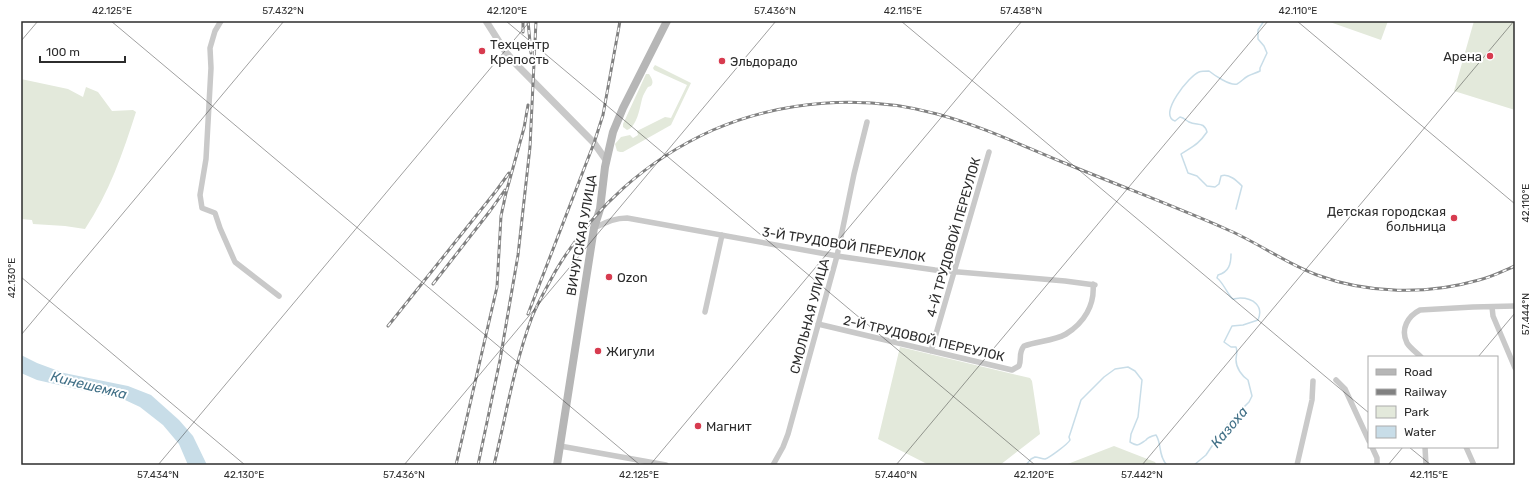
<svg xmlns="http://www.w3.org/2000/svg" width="1536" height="486" font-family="Rubik,sans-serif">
	<rect width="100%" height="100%" fill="#fff"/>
	<!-- green -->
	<path fill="#e3e9db" d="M1327 21H1388L1381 40Z
		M1474 21H1515V110L1454 91Z
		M655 65 691 83 671 125 623 152H620L617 151 615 144 621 137 630 135 633 138 638 135 637 131 665 117 671 118 687 85 654 70 653 68Z
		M646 74H649C652 79 654 82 651 86L648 87C646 90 643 95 642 99 640 107 637 127 627 130L623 127V124Z
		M21 79 68 89 83 97 86 87 98 92 112 111 133 110 136 112C123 153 109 193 85 229L65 226 33 224 32 220 21 219Z
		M900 347 1030 378 1032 381 1040 434 1000 465H929L878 439Z
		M1114 446 1155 462 1157 465H1065Z"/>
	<!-- water -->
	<path fill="#c8dde8" d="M21 355 37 363 64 373 128 386 151 395 179 420 193 436 207 465H188L179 444 163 425 140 407 125 400 37 380 21 373Z"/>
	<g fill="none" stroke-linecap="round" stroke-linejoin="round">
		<!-- stream -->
		<path stroke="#c8dde8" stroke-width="1.5" d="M1236 209 1242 186C1237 181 1229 173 1221 176L1219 184 1215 187 1207 186 1197 176 1188 173 1181 154C1193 146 1198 145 1207 132 1204 121 1197 126 1189 122 1185 120 1185 118 1180 117L1175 121C1157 115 1190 75 1199 72 1202 71 1206 71 1209 71 1214 75 1230 86 1237 84 1241 82 1244 78 1248 76 1252 74 1256 73 1260 71V68L1267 53 1264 46 1258 39V30L1264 21
			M1026 465 1031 459 1035 457C1038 457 1042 459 1045 459 1049 458 1068 444 1070 440L1069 437 1071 431 1081 400 1104 377 1115 369 1128 367 1135 371 1142 380 1138 417 1131 434 1130 442C1138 447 1139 445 1146 440 1148 437 1152 436 1156 435 1162 444 1158 456 1167 465
			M1194 465 1206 455 1220 434 1231 420 1249 402 1252 396 1248 380C1242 376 1236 368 1236 360 1236 355 1238 352 1236 347H1231L1224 342 1232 326 1243 325 1258 320C1264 306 1253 298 1240 298 1238 298 1235 299 1233 299 1229 297 1223 282 1217 278L1218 275C1229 272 1231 264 1231 254"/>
		<!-- minor -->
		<path stroke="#c9c9c9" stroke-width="5.5" d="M221 21 215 31 210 48 211 68 206 159 200 195 202 208 215 213 220 228 235 262 279 296
			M594 228C605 223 614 218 627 218L837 256 935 270 1065 281 1095 285
			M1492 307 1493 316 1515 368
			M705 312 722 235
			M818 324 1012 370 1019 366C1022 359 1018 353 1024 346 1037 341 1054 341 1066 334 1084 323 1095 305 1093 284
			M931 351 989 152
			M1421 357C1417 353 1410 348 1407 343 1400 329 1408 316 1420 310L1473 307 1515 306
			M1336 380 1345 389 1369 441
			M560 446 666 465
			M1372 447 1377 458V465
			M1425 447 1426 465
			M1466 447 1474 465
			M773 465 783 447 788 434 837 256 854 174 867 122
			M1297 465 1312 400 1313 381"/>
		<!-- tertiary -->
		<path stroke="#c9c9c9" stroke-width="7" d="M486 21 505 51 516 64 594 143 606 160"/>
		<!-- secondary -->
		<path stroke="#b6b6b6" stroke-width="8" d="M557 465 594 228 600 209 605 167 613 132 623 108 667 21"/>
		<defs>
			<path id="rail" d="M528 21 531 53
				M523 32V21
				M433 284 490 211 505 190
				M528 314 594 143 603 115 620 21
				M388 326 496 191 509 173
				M456 465 497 287 501 216 506 193 524 128 528 105
				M478 465 500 360 518 255 530 147 536 21
				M494 465C506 416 514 365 532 317 538 302 547 287 555 272 592 209 646 160 713 130 782 100 864 94 937 114 982 126 1025 147 1067 164 1120 186 1174 206 1226 229 1257 242 1285 263 1317 275 1368 294 1427 295 1479 280 1492 277 1503 271 1515 266"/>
		</defs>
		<!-- rail casing -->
		<use href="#rail" stroke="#818181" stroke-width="3"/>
		<!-- rail -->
		<use href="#rail" stroke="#fff" stroke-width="1.5" stroke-dasharray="4.5" stroke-linecap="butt"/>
	</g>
	<!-- ticks -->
	<path fill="none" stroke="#2c2c2c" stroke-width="1" stroke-opacity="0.45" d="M111 21 640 465M506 21 1035 465M901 21 1369 413M1297 21 1515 204M21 41 38 21M21 277 245 465M21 335 284 21M1478 357 1515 313M1409 447 1431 465M158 465 530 21M404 465 776 21M650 465 1022 21M896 465 1268 21M1142 465 1514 21M1388 465 1403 447"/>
	<!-- markers -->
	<g fill="#d73b4f" stroke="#fff" stroke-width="1.5">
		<circle cx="482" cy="51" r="4"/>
		<circle cx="1490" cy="56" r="4"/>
		<circle cx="722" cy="61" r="4"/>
		<circle cx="1454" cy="218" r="4"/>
		<circle cx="609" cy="277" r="4"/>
		<circle cx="598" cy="351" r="4"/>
		<circle cx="698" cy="426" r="4"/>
	</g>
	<g text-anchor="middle" stroke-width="4" stroke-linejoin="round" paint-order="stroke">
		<!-- poi labels -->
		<g font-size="13" fill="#2c2c2c" stroke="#fff" text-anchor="start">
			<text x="490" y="49">Техцентр<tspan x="490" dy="15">Крепость</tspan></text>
			<text x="1482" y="61" text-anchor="end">Арена</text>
			<text x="730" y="66">Эльдорадо</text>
			<text x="1446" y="216" text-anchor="end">Детская городская<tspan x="1446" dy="15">больница</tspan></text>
			<text x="617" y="282">Ozon</text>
			<text x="606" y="356">Жигули</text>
			<text x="706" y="431">Магнит</text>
		</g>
		<!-- street labels -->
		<g font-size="13" fill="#2c2c2c" stroke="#fff">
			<text transform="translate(581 235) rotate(-80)" y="5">ВИЧУГСКАЯ УЛИЦА</text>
			<text transform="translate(953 237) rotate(-74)" y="5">4-Й ТРУДОВОЙ ПЕРЕУЛОК</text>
			<text transform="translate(844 244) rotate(9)" y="5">3-Й ТРУДОВОЙ ПЕРЕУЛОК</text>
			<text transform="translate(809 316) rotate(-75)" y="5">СМОЛЬНАЯ УЛИЦА</text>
			<text transform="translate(924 338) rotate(13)" y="5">2-Й ТРУДОВОЙ ПЕРЕУЛОК</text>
		</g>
		<!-- water labels -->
		<g font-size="14" font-style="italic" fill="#417087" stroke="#fff">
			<text transform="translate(89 385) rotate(14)" y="5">Кинешемка</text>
			<text transform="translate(1229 427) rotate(-50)" y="5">Казоха</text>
		</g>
	</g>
	<!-- border -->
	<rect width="1536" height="486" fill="none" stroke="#ffffff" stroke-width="44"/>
	<!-- legend -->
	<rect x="1368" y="356" width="130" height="92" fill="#ffffff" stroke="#ababab"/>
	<rect x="1376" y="369" width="20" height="6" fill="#b6b6b6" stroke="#ababab"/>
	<text x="1404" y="376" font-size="12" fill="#2c2c2c">Road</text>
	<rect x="1376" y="389" width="20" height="6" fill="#818181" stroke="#ababab"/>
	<text x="1404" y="396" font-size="12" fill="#2c2c2c">Railway</text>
	<rect x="1376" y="406" width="20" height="12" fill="#e3e9db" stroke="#ababab"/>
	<text x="1404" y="416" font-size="12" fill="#2c2c2c">Park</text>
	<rect x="1376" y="426" width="20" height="12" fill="#c8dde8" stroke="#ababab"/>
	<text x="1404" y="436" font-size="12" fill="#2c2c2c">Water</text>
	<!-- scale -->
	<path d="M40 56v6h85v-6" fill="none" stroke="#2c2c2c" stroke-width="2"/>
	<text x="46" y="56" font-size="12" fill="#2c2c2c" stroke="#ffffff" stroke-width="3" paint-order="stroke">100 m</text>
	<rect x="22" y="22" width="1492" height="442" fill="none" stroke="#2c2c2c" stroke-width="1.5"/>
	<g font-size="10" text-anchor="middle" fill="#2c2c2c">
		<text x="112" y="14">42.125°E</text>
		<text x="283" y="14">57.432°N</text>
		<text x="507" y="14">42.120°E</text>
		<text x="775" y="14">57.436°N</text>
		<text x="903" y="14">42.115°E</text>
		<text x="1021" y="14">57.438°N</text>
		<text x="1298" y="14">42.110°E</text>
		<text transform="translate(1525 203) rotate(-90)" y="4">42.110°E</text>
		<text transform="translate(11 278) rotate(-90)" y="4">42.130°E</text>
		<text transform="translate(1525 314) rotate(-90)" y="4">57.444°N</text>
		<text x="158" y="478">57.434°N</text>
		<text x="244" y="478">42.130°E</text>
		<text x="404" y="478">57.436°N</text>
		<text x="639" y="478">42.125°E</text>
		<text x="896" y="478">57.440°N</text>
		<text x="1034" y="478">42.120°E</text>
		<text x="1142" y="478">57.442°N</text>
		<text x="1429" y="478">42.115°E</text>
	</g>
</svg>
